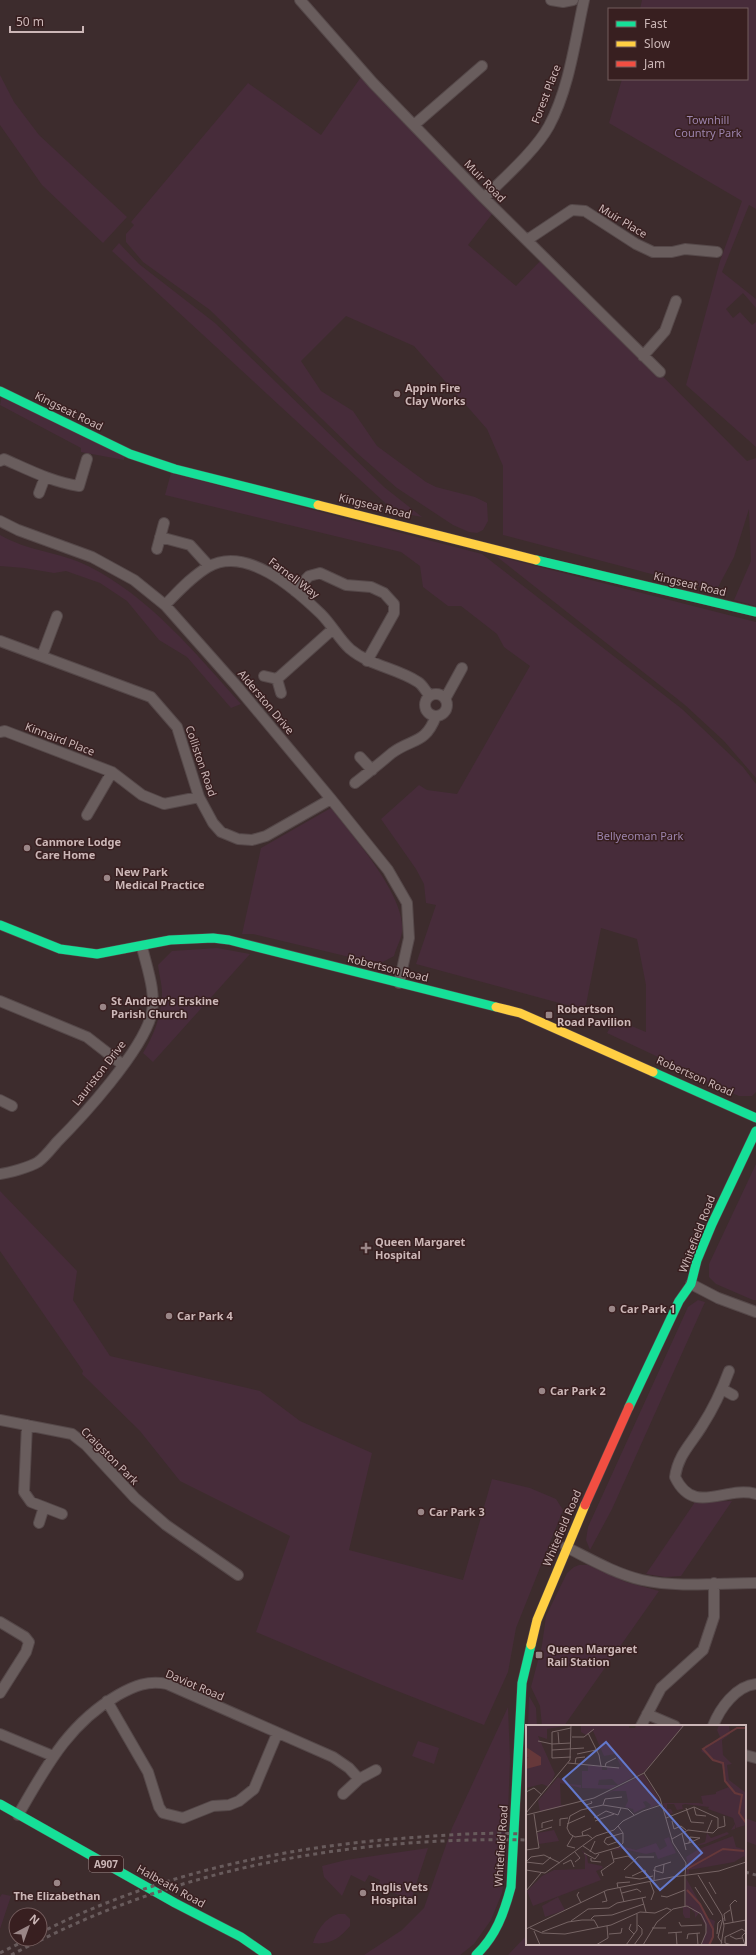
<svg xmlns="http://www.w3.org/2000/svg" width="756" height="1955" font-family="'Noto Sans',sans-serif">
	<rect width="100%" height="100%" fill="#3d2c2d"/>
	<!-- green -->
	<path fill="#472c3a" d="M642 0H756V209L749 205 722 272 756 299V308L743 293 726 309 733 318 740 312 752 325 756 322V447L686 385 720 261 742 201 609 123 622 79H747V9H640Z
		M0 75 14 102 39 135 127 217 103 243 42 185 0 125Z
		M361 77 496 209 468 245 516 286 544 257 747 461 756 458V606L734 600 751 561 749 509 734 557 716 591 503 535V466L487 429 414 346 346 316 301 361 321 391 353 411 377 446 426 482 436 487 475 497 487 503 488 521 483 530 477 533 469 532 453 525 397 488 357 453 210 310 143 262 126 242V234L134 225 131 222 248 83 321 135Z
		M119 243 139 264 215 323 384 487 422 517 395 512 112 251Z
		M2 395 125 455 124 460 81 452V448L0 405Z
		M171 473 482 554 682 709 743 767 756 784V1092L752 1096H739L678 1070 656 1056 607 1033 611 1026 624 1023 646 1032V985L637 939 601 928 585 1010 416 964 436 905 426 903 424 884 416 869 381 819 419 785 427 790 457 794 530 666 504 647 497 634 461 606H448L423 587 420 566 401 552 165 495Z
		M0 535C27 551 60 552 88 566 150 597 196 654 241 704L231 708 187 657 159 640 127 601 100 583 66 571 54 573 24 568 0 566Z
		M496 556 756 622V778L724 741 685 705Z
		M331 808C352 835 407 897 402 932 401 940 396 948 394 956L379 964 253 934H242L261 848Z
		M217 948 250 954 153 1062 143 1053C154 1035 162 1014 162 993 162 984 159 974 158 965L172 951Z
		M756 1164V1300H753L716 1284 709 1277V1264Z
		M0 1191 77 1271 73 1300 110 1356 260 1391 300 1421 372 1453 349 1550 463 1580 492 1479 530 1488 556 1499 563 1510 516 1628 508 1672 484 1725 382 1685 256 1632 290 1536 180 1481 140 1431 82 1374 83 1371 0 1251Z
		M698 1300 705 1302 612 1509 590 1550 586 1540 588 1527 688 1307Z
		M732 1501 681 1576 665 1577 646 1574 695 1502Z
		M579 1565H588L626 1582 659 1591 564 1726H542L540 1706 531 1687 542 1645 546 1616 567 1573 574 1567Z
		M529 1696 536 1708 537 1726H528Z
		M508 1707 510 1759 506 1867 502 1893 491 1920 474 1944 460 1955H364L402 1930 424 1908 452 1828Z
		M418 1741 439 1748 434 1764 412 1756Z
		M745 1818 756 1822V1845L745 1841Z
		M428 1848 411 1900 389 1891 378 1888 380 1880 369 1875 365 1882 351 1875 342 1896 324 1877 322 1866 346 1860Z
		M745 1885 756 1887V1955H508L527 1935V1944H745Z
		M2 1894 11 1896 0 1929V1897Z
		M338 1914H345L350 1919V1926C339 1939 330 1945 313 1943 317 1930 325 1918 338 1914Z"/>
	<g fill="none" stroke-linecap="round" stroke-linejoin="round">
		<defs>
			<path id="street" d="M300 0 373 83 484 198 660 372
				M551 0 563 2 573 0
				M414 125 482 66
				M484 198C504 178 536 150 549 126 569 89 575 41 584 0
				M527 240 572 210 585 211 636 244 653 252H672L685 249 717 252
				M643 356 665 331 676 301
				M0 461 4 459C29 470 52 482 79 486L87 459
				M39 493 45 477
				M0 521 18 530 92 557 134 580 165 605 235 684 331 799 388 870 407 903 409 938 399 983
				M160 537 190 545 209 566
				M157 549 164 523
				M295 591 309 576 320 573 346 585 371 587 384 593 394 604V613L367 661
				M165 605C178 592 191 577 208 567 246 545 295 589 321 614 332 625 339 639 350 649 370 666 397 668 418 682 423 685 426 692 430 696
				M0 641 151 697 177 727 199 797 213 823 221 832 238 839 252 840 266 836 331 799
				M42 656 57 616
				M264 676 277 679 281 693
				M277 679 333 629
				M425 705a11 11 0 1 1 22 0a11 11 0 1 1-22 0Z
				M445 699 462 668
				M0 732 5 731 112 772 142 795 164 804 199 797
				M360 757 372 770
				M355 783C368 773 380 763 392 753 412 738 425 745 436 716
				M87 815 112 772
				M0 1001 87 1037 123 1065
				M0 1100 12 1106
				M0 1174C9 1173 30 1167 38 1162 45 1157 51 1149 57 1142 84 1115 141 1052 151 1016 157 994 147 968 142 947
				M691 1284 718 1298 756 1312
				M729 1371C722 1390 713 1409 702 1426 691 1444 678 1455 675 1477 694 1517 725 1485 756 1494
				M722 1389 733 1395
				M0 1420 72 1434 86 1445 135 1498 166 1525 238 1575
				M27 1425 24 1492 31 1502 62 1514
				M39 1523 44 1507
				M566 1547C590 1559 616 1574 642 1580 679 1588 719 1583 756 1583
				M0 1622 25 1637 29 1642 26 1652 0 1693
				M107 1701 148 1772 159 1807 163 1813 183 1818 213 1806 229 1805 239 1801 254 1789 277 1734
				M647 1714 675 1726
				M641 1726 661 1688 703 1650 714 1617V1583
				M713 1726C720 1708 736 1686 756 1684
				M0 1734 53 1756
				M745 1755 756 1758
				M343 1794 359 1779 376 1770
				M18 1815C46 1767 68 1724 118 1695 134 1686 148 1680 167 1684L333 1757 349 1768 359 1779"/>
			<path id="fast" d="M0 391 130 454 175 469 318 505
				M536 560 756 612
				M0 925 60 949 97 954 170 940 213 938 229 940 496 1007
				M653 1072 756 1118
				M629 1407 679 1301 691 1284 697 1260 712 1224 756 1131
				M0 1804 175 1903 241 1937 267 1955
				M476 1955C496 1936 504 1913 511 1887L522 1683 531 1645"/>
			<path id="slow" d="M318 505 536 560
				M496 1007 520 1013 653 1072
				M531 1645 537 1620 585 1505"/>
			<path id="jam" d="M585 1505 629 1407"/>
		</defs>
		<!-- street casing -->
		<use href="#street" stroke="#554849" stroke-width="12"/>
		<!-- fast casing -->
		<use href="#fast" stroke="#554849" stroke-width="10"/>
		<!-- slow casing -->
		<use href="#slow" stroke="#554849" stroke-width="10"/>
		<!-- jam casing -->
		<use href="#jam" stroke="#554849" stroke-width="10"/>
		<!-- street -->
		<use href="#street" stroke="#695d5d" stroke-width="10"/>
		<!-- fast -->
		<use href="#fast" stroke="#16e098" stroke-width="9"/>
		<!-- slow -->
		<use href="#slow" stroke="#ffcf43" stroke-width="9"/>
		<!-- jam -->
		<use href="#jam" stroke="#f24e42" stroke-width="9"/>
		<!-- rail -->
		<path stroke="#685b5c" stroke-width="3" stroke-dasharray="4 4" stroke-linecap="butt" d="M745 1872 756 1875
			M40 1933C153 1875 281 1847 407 1838 445 1835 483 1832 521 1834
			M0 1953 28 1939
			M11 1955C48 1936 85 1918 124 1904 251 1856 391 1837 527 1840"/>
	</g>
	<!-- markers -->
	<g fill="#9a8687" stroke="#381f20" stroke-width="1.5">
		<circle cx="397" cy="394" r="4"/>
		<circle cx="27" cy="848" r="4"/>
		<circle cx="107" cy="878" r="4"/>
		<circle cx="103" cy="1007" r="4"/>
		<rect x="545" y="1011" width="8" height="8" rx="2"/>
		<path d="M364 1242h4v4h4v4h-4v4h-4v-4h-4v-4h4z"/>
		<circle cx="612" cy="1309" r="4"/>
		<circle cx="169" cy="1316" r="4"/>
		<circle cx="542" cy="1391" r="4"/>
		<circle cx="421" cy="1512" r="4"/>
		<rect x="535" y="1651" width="8" height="8" rx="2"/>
		<circle cx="57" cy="1883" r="4"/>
		<circle cx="363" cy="1893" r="4"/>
	</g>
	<g text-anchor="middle" stroke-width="3" stroke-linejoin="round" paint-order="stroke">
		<!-- shield labels -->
		<rect fill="#381f20" stroke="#a0898a" stroke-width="1" x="89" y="1856" width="34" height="16" rx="3"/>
		<g font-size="10" font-weight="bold" fill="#ccb7b7">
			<text x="106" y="1868">A907</text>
		</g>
		<!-- street labels -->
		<g font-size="11" fill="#ccb7b7" stroke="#381f20">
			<text transform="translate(546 94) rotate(-69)" y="4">Forest Place</text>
			<text transform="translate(485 181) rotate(46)" y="4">Muir Road</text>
			<text transform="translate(623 221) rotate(31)" y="4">Muir Place</text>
			<text transform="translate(69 411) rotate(26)" y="4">Kingseat Road</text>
			<text transform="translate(375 506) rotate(14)" y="4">Kingseat Road</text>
			<text transform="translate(294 578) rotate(37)" y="4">Farnell Way</text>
			<text transform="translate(690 584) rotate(13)" y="4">Kingseat Road</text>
			<text transform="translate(266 702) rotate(50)" y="4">Alderston Drive</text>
			<text transform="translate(60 739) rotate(21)" y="4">Kinnaird Place</text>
			<text transform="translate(201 761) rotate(71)" y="4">Colliston Road</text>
			<text transform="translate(388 968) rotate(14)" y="4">Robertson Road</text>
			<text transform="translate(99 1073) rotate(-52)" y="4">Lauriston Drive</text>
			<text transform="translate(695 1076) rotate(24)" y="4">Robertson Road</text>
			<text transform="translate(697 1234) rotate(-69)" y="4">Whitefield Road</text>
			<text transform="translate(110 1456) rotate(45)" y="4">Craigston Park</text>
			<text transform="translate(562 1528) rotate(-67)" y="4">Whitefield Road</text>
			<text transform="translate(195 1685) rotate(23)" y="4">Daviot Road</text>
			<text transform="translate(501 1846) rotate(-86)" y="4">Whitefield Road</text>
			<text transform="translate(171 1886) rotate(29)" y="4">Halbeath Road</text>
		</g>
		<!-- park labels -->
		<g font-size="11" fill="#9c84ad" stroke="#381f20">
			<text x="708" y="124">Townhill<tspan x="708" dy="13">Country Park</tspan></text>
			<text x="640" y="840">Bellyeoman Park</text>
		</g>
		<!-- poi labels -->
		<g font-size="11" font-weight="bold" fill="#ccb7b7" stroke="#381f20" text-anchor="start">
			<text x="405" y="392">Appin Fire<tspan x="405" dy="13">Clay Works</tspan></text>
			<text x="35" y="846">Canmore Lodge<tspan x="35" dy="13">Care Home</tspan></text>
			<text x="115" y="876">New Park<tspan x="115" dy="13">Medical Practice</tspan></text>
			<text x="111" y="1005">St Andrew's Erskine<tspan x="111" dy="13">Parish Church</tspan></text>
			<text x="557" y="1013">Robertson<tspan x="557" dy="13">Road Pavilion</tspan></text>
			<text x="375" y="1246">Queen Margaret<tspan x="375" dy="13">Hospital</tspan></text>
			<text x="620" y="1313">Car Park 1</text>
			<text x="177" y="1320">Car Park 4</text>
			<text x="550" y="1395">Car Park 2</text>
			<text x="429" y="1516">Car Park 3</text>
			<text x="547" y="1653">Queen Margaret<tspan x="547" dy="13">Rail Station</tspan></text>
			<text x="371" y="1891">Inglis Vets<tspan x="371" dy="13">Hospital</tspan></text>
			<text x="57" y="1900" text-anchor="middle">The Elizabethan</text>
		</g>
	</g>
	<!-- overview -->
	<g transform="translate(526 1725)">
		<rect width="220" height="220" fill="#3d2c2d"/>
		<path d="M0 0H44L21 4V14L12 11 29 49 23 62 16 59 0 63ZM55 0H103V3H109L110 0H158L118 47 109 52 106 47 107 52 92 60 86 54 73 55 72 60H91L85 64 56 63V46H62V41H76V45H81V42H103H95L89 29 78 31 67 6 60 10 55 7ZM193 0H203L204 9 196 15 197 30 206 39 201 40 203 55 220 68V100L210 103V99L209 104 205 105 209 99 207 93 182 84 183 82 159 79 156 80 157 84 151 85 148 79H141V84H145L147 88 140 91 137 78H173L177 79 175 71 190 69V67L203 62 199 56 196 40 175 26 180 20 189 17 194 12 191 5ZM117 49 132 72 134 79 123 83 125 80 120 76 117 77 120 82 108 88 107 84 99 82 102 76 100 66H87L71 74ZM32 52 43 59 55 60V63L34 58 35 80 39 81 14 87 12 76ZM28 105 33 116 13 119 11 108ZM201 107 203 109 179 119 162 123 179 117 181 108 185 113ZM207 111 210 122 220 125V136L218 131 208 137 163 145V150H160L161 145 163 144 160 132 173 124ZM143 112 150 128 132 134 129 127 120 129 97 124 87 125 95 121 110 125 130 118 134 125 141 121 138 114ZM55 124 61 131 62 138 76 141 77 143 70 146 75 155 7 181 1 166 16 151 28 145 59 144V131ZM160 153 182 193 189 196 185 220H175L181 204 173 188 169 193V188L164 183V193H159L157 189V182L162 181 168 183 164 181H159ZM32 172 39 185 19 192 16 181Z" fill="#472c3a"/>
		<path d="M0 22 15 32V40L0 44V34L3 32 0 33Z" fill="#66383a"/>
		<path fill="none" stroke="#66383a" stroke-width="2" d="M220 3H211L177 24 187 35 197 38 199 56 209 68 216 70 213 88 220 98M161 144 197 124 218 126M161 165 174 179 187 204V212L183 220"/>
		<path fill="none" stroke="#766464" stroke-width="1" d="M158 0 118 48 134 73 147 118 160 138 159 151M32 7 33 19M62 8 73 30 75 41M46 12H58L68 4M12 16 26 19 45 18M26 25 58 23M51 29 70 25M45 32 26 33V7L45 3M42 38 93 43M49 39 50 33 59 32M79 42 80 38 90 33M0 67 8 63 16 70M77 80 79 74 96 72M168 82 170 90 180 91M160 83 165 97 178 98M62 84 60 80 66 78 65 76M0 88 44 35 45 0M0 90 68 73 118 48M68 93 80 86 92 90 95 83M140 93 168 82 192 93V103L187 108 162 105 146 114M69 96 88 89M146 96 148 104 155 101 160 105M41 99 59 91M34 101V94L42 93M16 103V98L27 95M192 103 199 101 198 91M10 107 26 102M181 107 186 95M156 109 160 125M47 111 41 121 49 123M57 111 56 107 65 103M66 113 62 110 49 112 44 109 41 103 44 91 55 85 77 80 102 84 108 90M93 116 82 120 78 117 80 113 97 108M158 119 163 118 164 112 174 113 163 118M57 121 69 129 93 122 97 118V108L92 101M0 125 13 123 8 89M49 127 54 133 49 137M64 127 69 116M58 128 69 134 73 129M65 133V136L75 137M88 134 102 131 107 135M0 137 5 132 18 130 34 138M0 137 17 139 25 132M37 139 45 135 48 142M0 145 19 148 70 111 88 105 97 96 117 86 135 80M98 145 112 132H128M127 145 137 148 138 139M172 150 196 190 198 201 195 220M77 151 75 146 88 137 85 126M106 151 119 145 121 152M159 151V181M99 152 114 154 127 151M128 155 129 142 145 137M124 157 128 167 125 175M183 157 190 169M169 162 187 190M92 163 91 158 104 157M94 163 98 177M0 166 15 148M53 167 51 170 55 178M96 168 111 164 115 167M135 171 141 172 159 165M116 173 120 187M76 177 81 176 78 166M65 194 68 191 86 190 118 179M45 196 62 184 83 183 91 178 120 172M199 196 198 189 204 185M153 197 155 201 176 200M207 197 204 180 209 175 211 177M105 199 103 204 108 209M198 199 220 195M4 203 16 208 39 209 85 200 114 187 129 188 141 183 145 185M126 203H140M0 204 81 165 146 152 193 146 220 137M8 206 14 220M16 207 42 197 56 195H68L72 202M150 207 151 220M142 208 156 207M171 208 172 220M83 209 95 208 96 203M191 209 192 198 195 195M204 211 210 214 216 213M161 214 162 209 174 208M196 218 192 212 197 193M70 220 82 213 81 201M100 220 111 205V189M108 220 116 209V204L112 200M117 220 131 197 147 184 161 181 175 189 180 199V208L175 220M206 220 199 218V212L216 204 220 207M219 220 216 211 220 207"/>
		<path fill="#6378cb" fill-opacity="0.15" stroke="#6378cb" stroke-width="2" d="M80 17 176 128 134 165 37 54Z"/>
		<rect width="220" height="220" fill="none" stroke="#ccb7b7" stroke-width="2"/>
	</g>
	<!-- legend -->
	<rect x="608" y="8" width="140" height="72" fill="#381f20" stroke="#735c5c"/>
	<rect x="616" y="21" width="20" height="6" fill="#16e098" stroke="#735c5c"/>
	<text x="644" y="28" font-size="12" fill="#ccb7b7">Fast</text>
	<rect x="616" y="41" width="20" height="6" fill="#ffcf43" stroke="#735c5c"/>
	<text x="644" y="48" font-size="12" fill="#ccb7b7">Slow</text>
	<rect x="616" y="61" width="20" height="6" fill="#f24e42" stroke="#735c5c"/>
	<text x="644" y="68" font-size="12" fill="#ccb7b7">Jam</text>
	<!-- north arrow -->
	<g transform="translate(28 1927) rotate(41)"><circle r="19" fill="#381f20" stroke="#735c5c"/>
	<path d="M0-3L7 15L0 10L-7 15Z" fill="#9a8687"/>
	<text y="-6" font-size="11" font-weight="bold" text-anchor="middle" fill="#ccb7b7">N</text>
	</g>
	<!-- scale -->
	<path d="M10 26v6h73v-6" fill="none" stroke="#ccb7b7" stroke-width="2"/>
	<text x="16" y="26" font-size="12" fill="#ccb7b7" stroke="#381f20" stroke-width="3" paint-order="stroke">50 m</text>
</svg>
